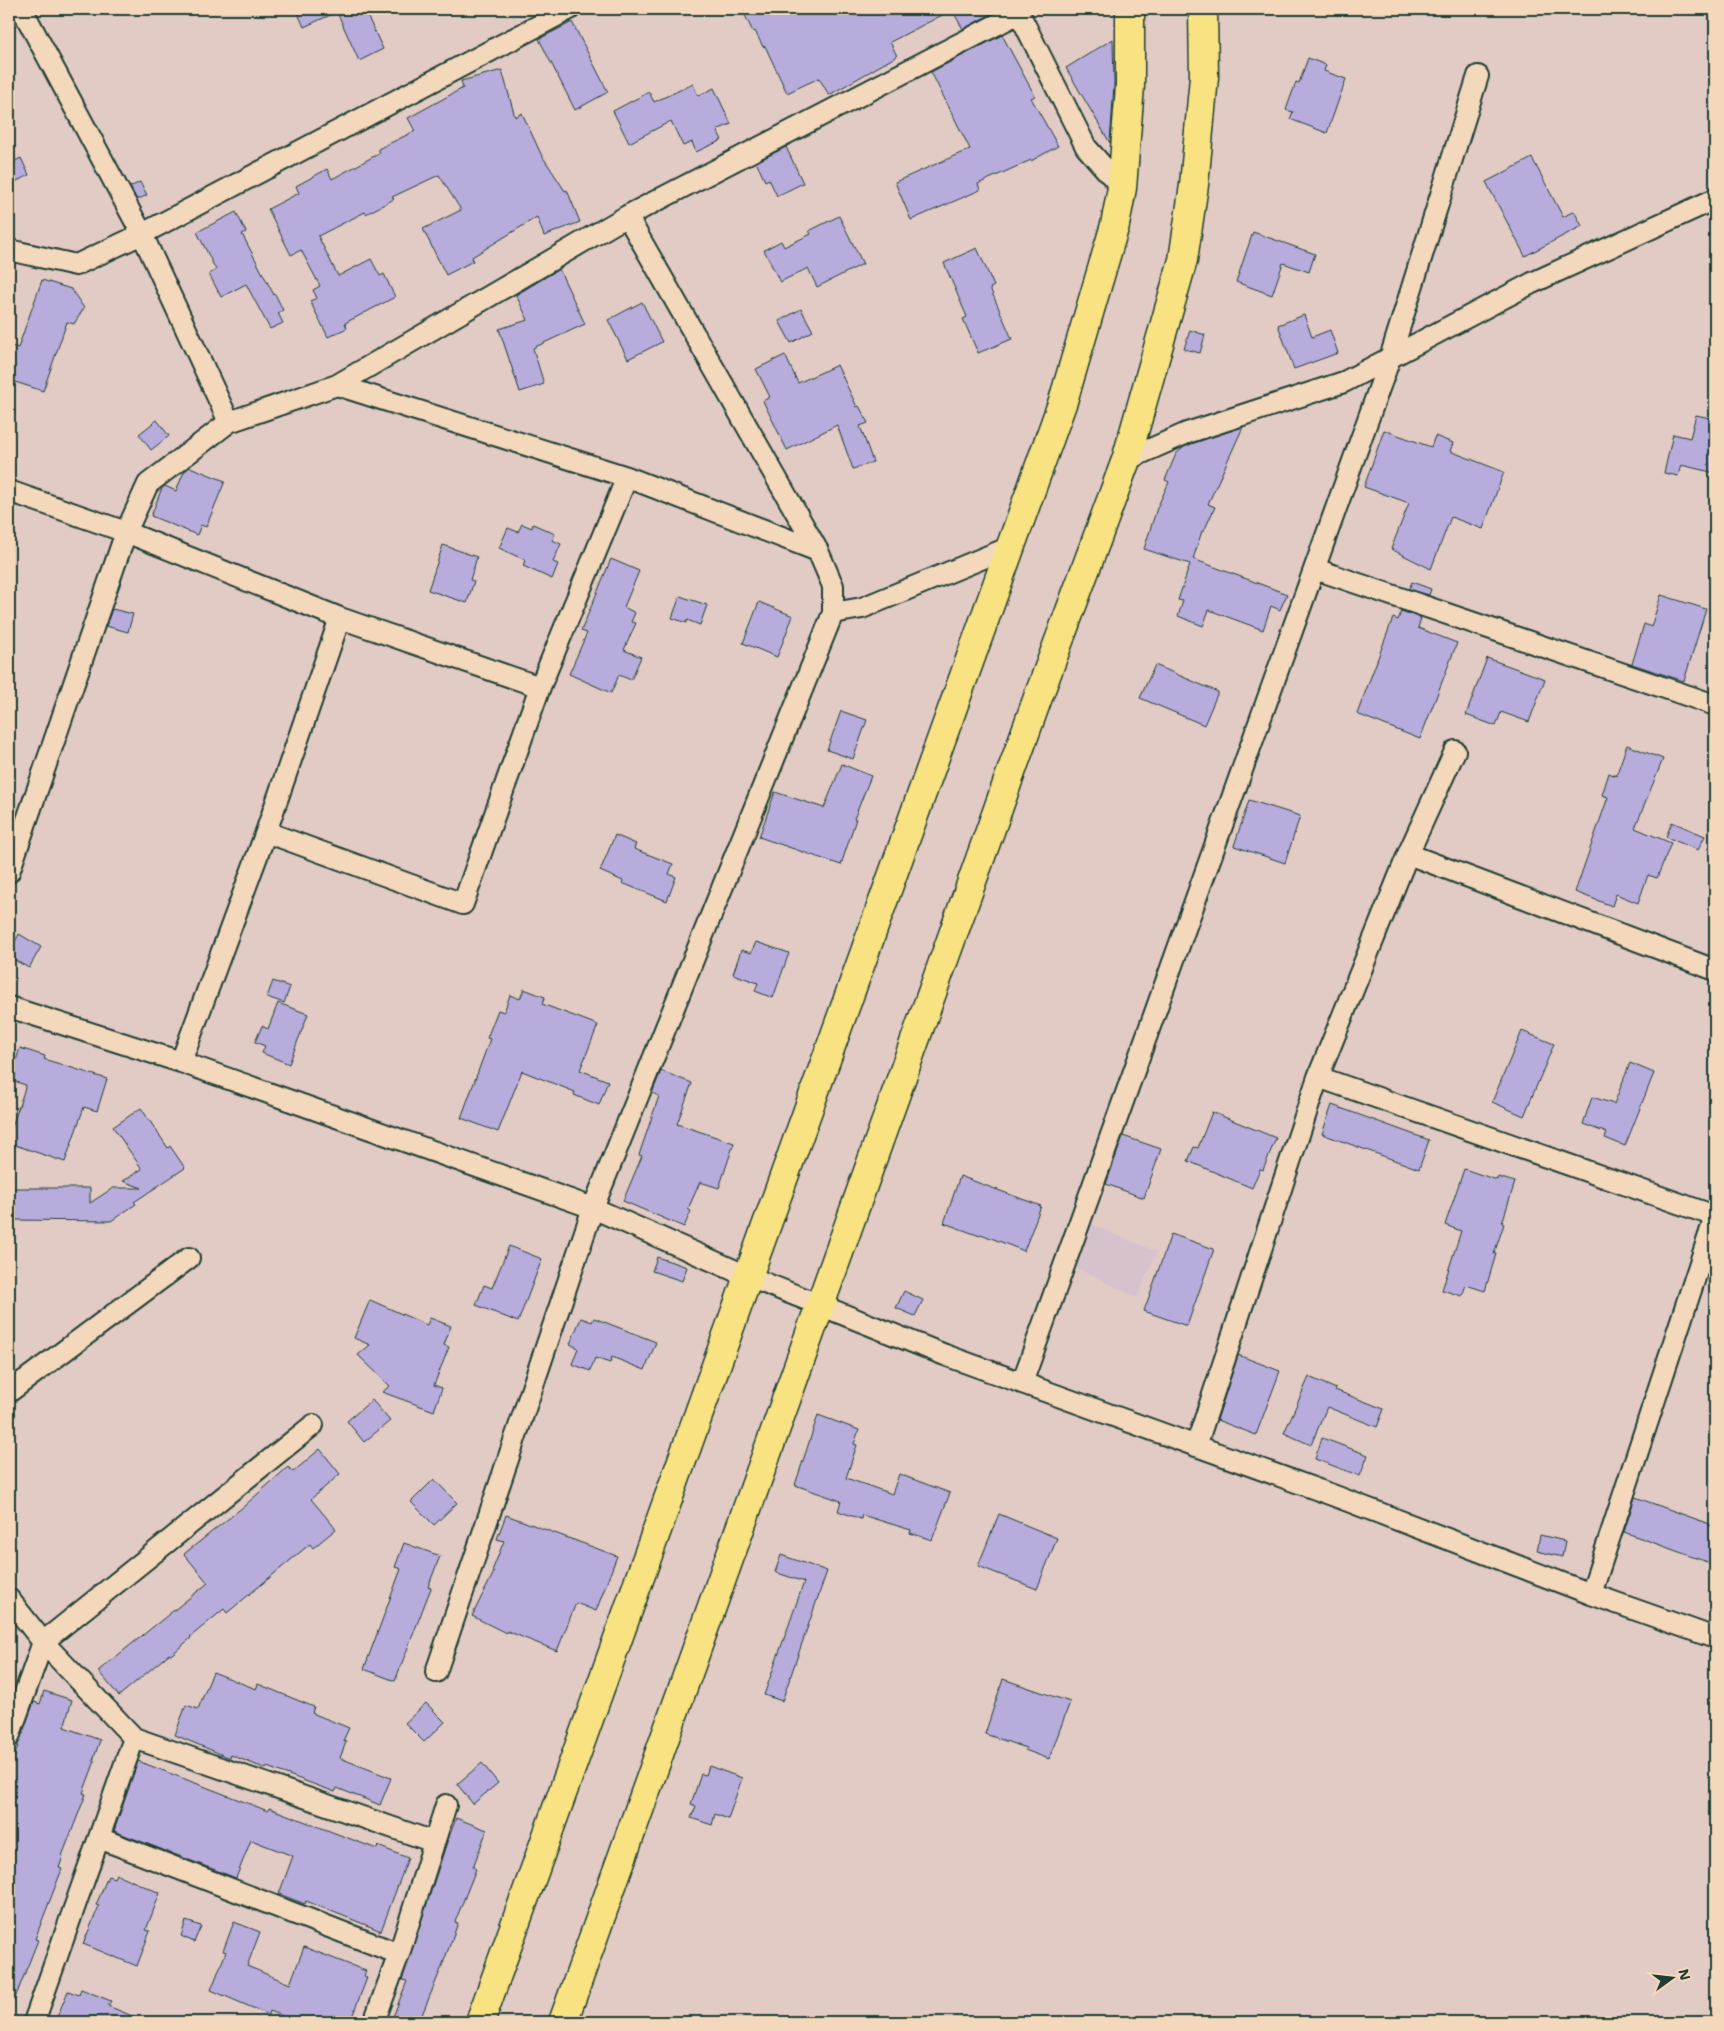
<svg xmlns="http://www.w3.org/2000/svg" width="1724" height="2031" font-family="'Shantell Sans',sans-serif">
	<rect width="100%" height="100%" fill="#e2cbc5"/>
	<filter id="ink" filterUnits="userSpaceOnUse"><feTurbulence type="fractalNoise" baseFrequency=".02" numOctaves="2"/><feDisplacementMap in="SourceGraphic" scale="10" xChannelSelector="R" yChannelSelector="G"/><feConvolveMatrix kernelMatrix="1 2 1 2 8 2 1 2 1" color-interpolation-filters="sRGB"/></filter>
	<g filter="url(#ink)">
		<!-- built -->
		<path fill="#d5c2cc" d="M1082 1220 1157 1252 1137 1298 1067 1263Z"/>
		<!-- building -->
		<path fill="#b8acdd" stroke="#1f3d34" d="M296 9H364L383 49 359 61 337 12 304 27Z
			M742 9H987L991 14 963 29 952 10 890 42 897 56 829 95 819 78 787 93 765 46 763 47 755 31 753 32Z
			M572 22 608 92 575 110 539 39Z
			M1002 35 1035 96 1031 98 1058 146 1031 161V160L978 184 980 190 911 220 895 182 970 149 931 72Z
			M1113 39 1114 85 1110 143 1066 68Z
			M1308 58 1326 65 1324 71 1346 79 1327 133 1290 119 1293 112 1286 110 1296 82 1299 83Z
			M502 70 515 117 522 113 541 154 565 191 567 190 580 222 544 236 537 217 472 257 473 261 446 275 423 229 461 210 439 175 392 197 394 199 366 214 365 212 318 236 338 276 371 259 380 276 384 274 395 297 345 323 347 328 328 337 310 301 317 298 313 290 320 286 301 250 291 255 268 209 299 193 296 186 327 169 332 179 380 153 378 149 415 131 408 118 463 88 461 81Z
			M693 84 698 96 714 88 731 124 717 130 722 140 696 152 692 142 683 146 671 121 629 143 613 111 649 92 654 102Z
			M786 147 803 183 777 196 769 179 765 181 756 162Z
			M21 158 29 175 9 185V164Z
			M1532 158 1563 217 1574 211 1582 226 1525 256 1486 182Z
			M140 182 147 195 137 200 130 187Z
			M236 212 246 232 242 234 274 295 275 294 283 310 278 313 283 323 270 329 246 284 221 297 209 274 216 270 197 232Z
			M839 216 863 264 817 287 808 268 780 282 764 250 781 241 784 247 811 234 809 231Z
			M1253 232 1315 254 1309 272 1283 263 1272 295 1236 282Z
			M977 248 994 286 990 288 1012 339 978 353 963 319 967 317 944 263Z
			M559 269 585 324 533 348 544 384 520 392 499 329 528 320 516 295Z
			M42 280 71 289 84 308 74 324 67 322 43 391 9 380V345L18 348Z
			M642 302 662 342 628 359 608 320Z
			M801 309 813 331 791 343 779 321Z
			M1304 315 1312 337 1330 330 1338 353 1294 369 1278 325Z
			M1190 330 1205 335 1200 353 1184 349Z
			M785 355 798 383 837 365 857 407 859 406 868 423 860 426 873 462 853 469 837 425 787 450 763 401 770 397 756 369Z
			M1696 415 1715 419V473L1681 465 1678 476 1664 473 1673 434 1690 438Z
			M157 420 169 436 151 450 139 434Z
			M1243 427 1208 504 1215 507 1204 531H1202L1193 559 1287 594 1280 610 1271 606 1263 630 1209 610 1203 626 1178 616 1183 601 1178 600 1190 564 1144 549 1157 508 1169 482 1165 480 1176 454 1184 447 1191 444Z
			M1384 430 1431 447 1435 436 1453 443 1450 451 1504 472 1483 529 1451 517 1431 569 1391 549 1409 503 1364 487Z
			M190 467 225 481 206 527 201 525 197 535 151 516 162 488 165 486 176 491 184 472Z
			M522 524 532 528 533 524 555 534 552 540 561 544 553 562 558 564 552 579 523 566 525 560 499 548 508 528 518 532Z
			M443 545 477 557 470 580 474 581 467 603 428 590Z
			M611 559 639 571 624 607 635 613 631 622 636 623 624 650 641 657 631 680 619 675 611 693 569 674 587 633 581 631Z
			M1412 582 1431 589 1429 595 1409 589Z
			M1661 595 1706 609 1684 681 1632 664 1644 624 1651 627Z
			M680 596 707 605 700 625 687 620V623L672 618Z
			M759 602 793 616 777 657 743 643Z
			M112 609 133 614 128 632 106 626Z
			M1401 611 1421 618 1418 628 1457 643 1420 739 1357 714 1393 618 1398 620Z
			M1487 658 1545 679 1529 722 1501 712 1496 726 1466 715Z
			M1155 665 1218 692 1204 725 1140 698Z
			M841 711 867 720 853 759 827 750Z
			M1627 745 1663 759 1635 828 1671 843 1657 878 1648 875 1638 903 1616 894 1612 906 1575 892 1608 797 1602 795 1609 773 1616 776Z
			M842 764 871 776 854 819H856L841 865 759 837 775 792 824 808Z
			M1249 800 1300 816 1285 863 1234 846Z
			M1672 822 1705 836 1698 850 1666 837Z
			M615 835 636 844 634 849 673 864 669 874 676 877 667 901 622 883 623 881 600 871Z
			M19 934 41 947 29 968 9 957V953Z
			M756 942 789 953 773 998 755 991 758 983 733 974 741 950 751 953Z
			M273 981 290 987 284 1003 267 997Z
			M524 989 545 997 542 1004 598 1025 580 1070 608 1081 599 1105 574 1095 575 1092 522 1071 498 1132 461 1118 490 1039 487 1038 498 1010 504 1012 510 995 520 999Z
			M278 1003 308 1014 289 1064 262 1053 265 1046 255 1042 262 1026 268 1029Z
			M1522 1031 1554 1044 1524 1116 1492 1102Z
			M20 1048 45 1056 44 1059 107 1079 97 1111 84 1107 65 1162 9 1143V1136L26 1085 10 1080Z
			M1630 1063 1654 1073 1625 1146 1605 1138 1607 1133 1583 1124 1592 1097 1614 1104Z
			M661 1071 692 1083 677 1124 734 1143 719 1188 700 1182 688 1209 691 1211 684 1227 623 1201 642 1156 639 1155 659 1096 652 1093Z
			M1332 1105 1429 1140 1419 1169 1322 1134Z
			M141 1108 168 1148 170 1146 185 1168 134 1202 136 1204 111 1221 9 1220V1188H90V1203L113 1188H142L123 1181 142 1169 113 1127Z
			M1212 1112 1276 1138 1263 1170 1260 1169 1252 1188 1188 1161 1194 1147 1198 1148Z
			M1123 1136 1161 1149 1144 1198 1106 1184Z
			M1464 1169 1497 1180 1498 1177 1515 1182 1502 1223 1504 1224 1494 1254H1496L1485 1291 1466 1285 1462 1296 1442 1290 1461 1231 1445 1225Z
			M960 1176 1041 1206 1024 1251 981 1234 980 1236 944 1223Z
			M1171 1234 1214 1249 1187 1326 1144 1311Z
			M509 1246 542 1259 518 1322 476 1305 484 1285 492 1288Z
			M657 1257 687 1267 682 1281 652 1271Z
			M904 1291 923 1300 915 1316 896 1308Z
			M370 1300 427 1325 430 1318 451 1326 444 1345 449 1347 434 1385 442 1388 434 1411 382 1392 390 1386 358 1355 370 1345 354 1338Z
			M581 1318 592 1322 594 1318 656 1342 645 1370 612 1357 610 1363 595 1358 590 1371 572 1364 578 1348 570 1344Z
			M1238 1355 1280 1371 1256 1435 1217 1420Z
			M1309 1377 1336 1389 1335 1390 1384 1409 1377 1427 1327 1407 1311 1445 1284 1433Z
			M372 1400 390 1421 364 1442 347 1421Z
			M818 1415 859 1430 854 1444 857 1445 846 1478 892 1494 899 1474 950 1493 932 1540 910 1533 911 1530 862 1515 861 1519 838 1511 841 1501 795 1485Z
			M1322 1438 1368 1455 1360 1476 1315 1459Z
			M320 1449 340 1474 311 1499 336 1529 313 1548 310 1544 227 1613 224 1609 190 1637 191 1638 171 1655 169 1654 119 1696 98 1671 208 1583 184 1554 243 1507 288 1467 293 1472Z
			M434 1479 457 1503 434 1525 411 1502Z
			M1635 1497 1715 1526V1565L1624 1532Z
			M999 1514 1057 1538 1037 1589 978 1566Z
			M506 1515 617 1556 596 1611 576 1603 557 1651 507 1631 506 1633 472 1616 494 1572 492 1571 504 1541 497 1539Z
			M1540 1535 1565 1541 1562 1557 1537 1551Z
			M404 1543 440 1556 428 1587 431 1588 395 1681 364 1669 401 1569 395 1567Z
			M781 1555 827 1571 782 1701 764 1695 804 1582 775 1572Z
			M213 1672 256 1689 258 1684 314 1707 312 1713 349 1728 343 1741 346 1742 340 1758 391 1778 380 1805 337 1788 335 1792 267 1767 266 1769 231 1755 230 1758 175 1735 186 1705 198 1709Z
			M1003 1679 1070 1702 1049 1759 1025 1750 1026 1748 985 1734Z
			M44 1691 72 1700 64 1727 100 1740 93 1761H95L83 1793 86 1794 62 1856H63L59 1868 62 1869 35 1939 38 1940 10 2011 9 1775 18 1745 34 1702 40 1704Z
			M426 1703 445 1722 424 1742 405 1723Z
			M138 1761 268 1811 269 1808 377 1849 378 1846 408 1858 381 1931 306 1901 305 1904 279 1894 293 1856 251 1840 236 1878 114 1831Z
			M482 1763 498 1783 473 1804 457 1784Z
			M709 1766 742 1778 728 1819 715 1814 712 1825 691 1818 696 1806 691 1804 701 1774 706 1775Z
			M456 1818 487 1830 473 1867 476 1869 455 1922 458 1923 441 1969 419 2022H391L407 1981 402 1980 446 1845Z
			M116 1874 160 1893 146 1930 150 1931 137 1966 83 1944 99 1906 96 1905 108 1876 114 1878Z
			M186 1921 201 1926 194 1942 181 1936Z
			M234 1922 260 1932 247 1966 290 1984 304 1947 366 1971 364 1976 367 1978 350 2022H298L270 2011 269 2015 211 1990 226 1952 223 1951Z
			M81 1989 111 2001 108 2006 147 2022H55L68 1991 79 1995Z"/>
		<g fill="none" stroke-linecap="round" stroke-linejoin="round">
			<defs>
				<path id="minor" d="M22 9 142 234 229 422
					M1017 9 1086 147 1122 188
					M9 250 76 265 142 234 570 9
					M337 385 627 216 1019 13
					M1126 460 1187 433 1344 382 1532 283 1715 199
					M9 491 126 532 340 618 540 687
					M1315 569 1715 705
					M833 613 862 608 1010 547
					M340 618 266 832 463 904 540 687 627 477
					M1408 854 1715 970
					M9 872 126 532 148 484 229 422 337 385 627 477 818 551
					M9 1007 181 1062 593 1208 747 1276 945 1355 1335 1496 1591 1594 1715 1638
					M181 1062 266 832
					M1318 1077 1715 1216
					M1022 1383 1390 358 1478 76
					M9 1392 189 1258
					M1196 1446 1318 1077 1408 854 1455 751
					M1591 1594 1715 1217
					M9 1599 43 1642 134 1738 434 1842
					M436 1672 593 1208 833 613V586L818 551 627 216
					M9 1737 43 1642 313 1425
					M99 1838 399 1954
					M34 2022 134 1738
					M374 2022 399 1954 446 1805"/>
				<path id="highway" d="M480 2022 1063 401 1115 225 1122 188 1130 86V9
					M563 2022 1037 700 1126 460 1183 260 1194 185 1204 77 1203 9"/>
			</defs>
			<!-- minor casing -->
			<use href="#minor" stroke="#1f3d34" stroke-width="24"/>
			<!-- highway casing -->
			<use href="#highway" stroke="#1f3d34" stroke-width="31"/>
			<!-- minor -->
			<use href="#minor" stroke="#f4d8bb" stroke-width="20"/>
			<!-- highway -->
			<use href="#highway" stroke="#f8e281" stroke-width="28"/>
		</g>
	</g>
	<!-- margin -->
	<rect width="1724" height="2031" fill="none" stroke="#f4d8bb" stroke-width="30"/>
	<rect x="15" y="15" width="1694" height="2001" fill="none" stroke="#1f3d34" stroke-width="2" filter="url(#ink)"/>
	<!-- north arrow -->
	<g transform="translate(1672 1978) rotate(75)" stroke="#f4d8bb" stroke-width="4" paint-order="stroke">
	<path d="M0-4L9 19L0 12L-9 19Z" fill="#1f3d34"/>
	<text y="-8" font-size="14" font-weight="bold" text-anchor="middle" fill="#1f3d34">N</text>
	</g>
</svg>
